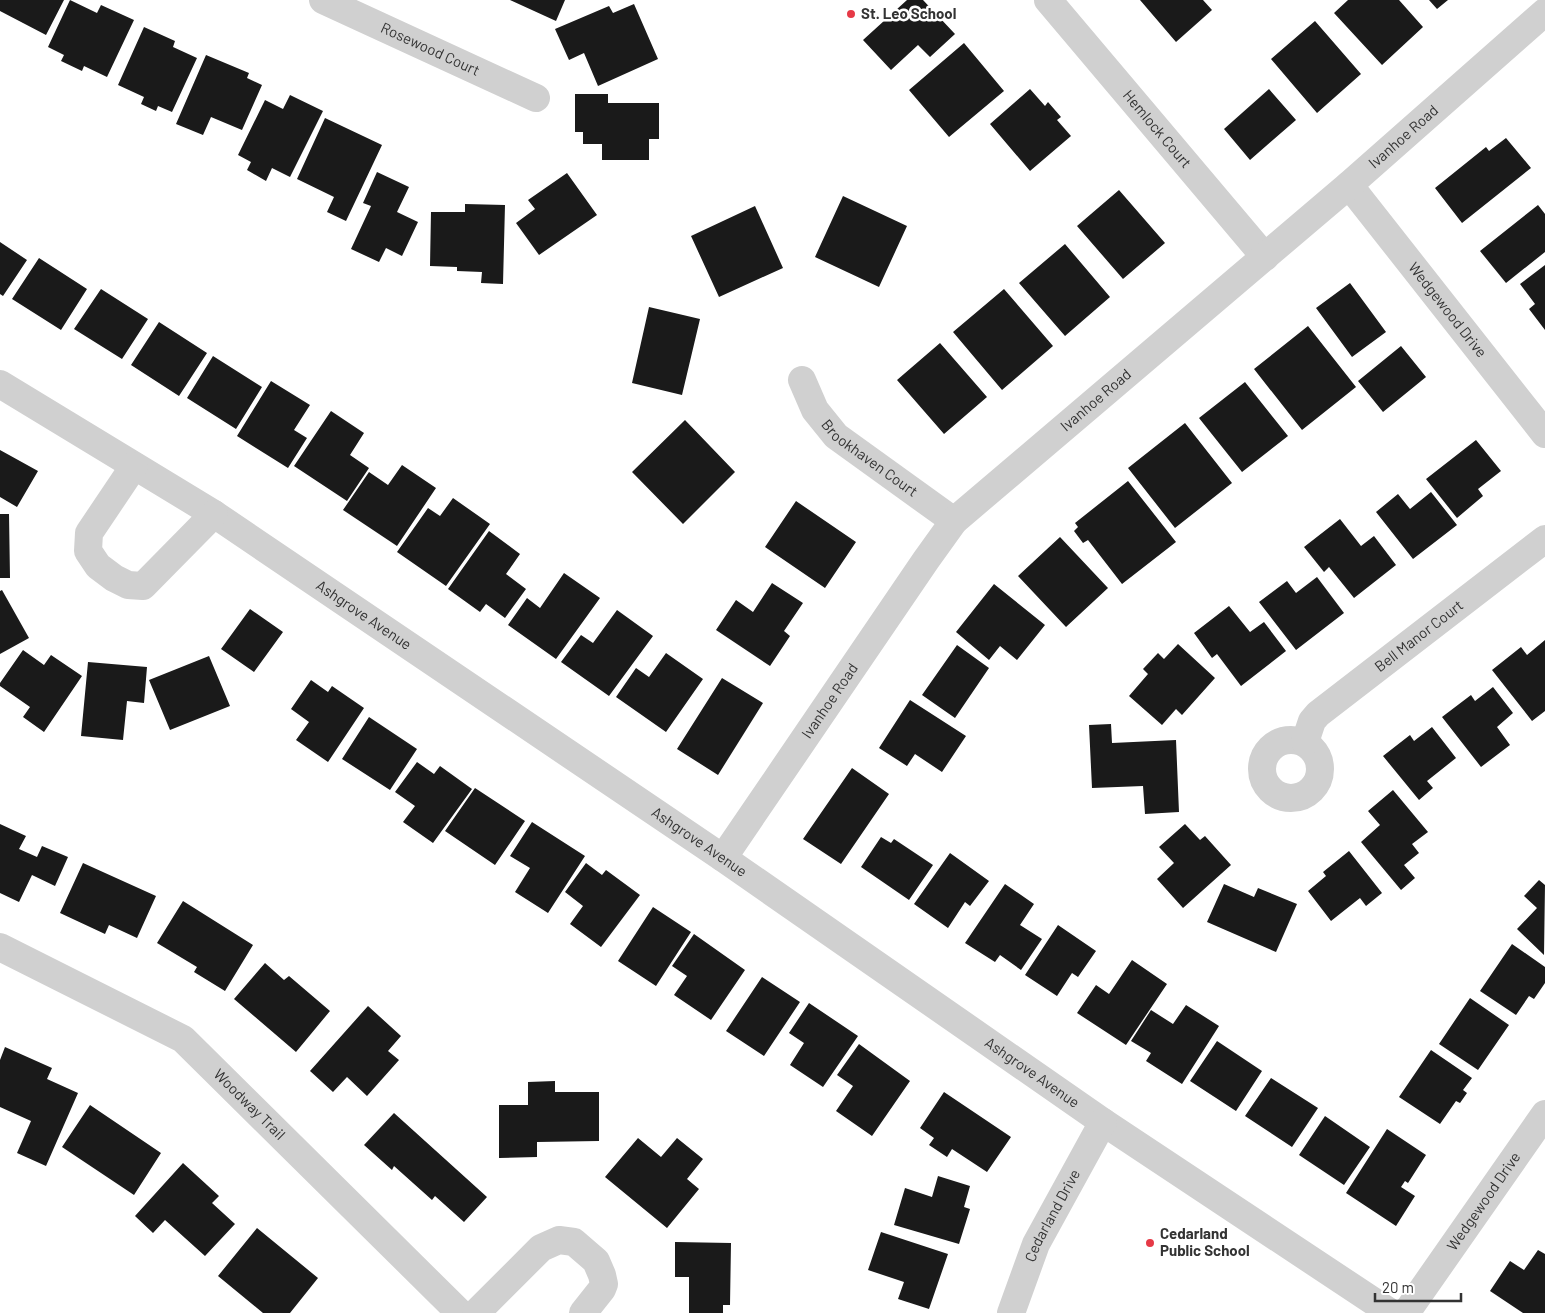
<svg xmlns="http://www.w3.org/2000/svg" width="1545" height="1313" font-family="Barlow,sans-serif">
	<rect width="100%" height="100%" fill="#fff"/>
	<!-- building -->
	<path fill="#1a1a1a" d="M0 0H64L46 35 0 11Z
		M70 0 97 13 101 5 134 20 107 77 84 66 82 71 61 61 64 55 48 47Z
		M510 0H565L556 21Z
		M907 0H923L955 34 930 57 918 45 891 70 863 40Z
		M1140 0H1203L1212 10 1176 42Z
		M1348 0H1399L1423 27 1382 65 1334 13Z
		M1429 0H1448L1437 9Z
		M634 4 658 59 598 86 584 53 569 60 555 29 609 6 613 13Z
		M1315 21 1361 74 1317 113 1271 59Z
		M144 27 175 41 173 47 197 58 172 112 158 106 156 111 141 104 144 97 118 85Z
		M964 43 1004 91 949 137 909 90Z
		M206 55 249 73 247 78 262 85 242 130 211 117 203 135 176 124Z
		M1030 89 1045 106 1048 102 1061 117 1057 120 1071 136 1030 171 990 124Z
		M1269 89 1296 120 1250 160 1224 129Z
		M575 94H608V103H659V139H649V160H602V144H583V132H575Z
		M290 95 323 111 290 177 272 168 266 181 247 170 251 162 238 155 265 100 283 109Z
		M325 118 382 145 346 221 327 212 334 197 297 179Z
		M1506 138 1531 168 1462 223 1435 188 1486 147 1489 151Z
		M377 172 409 187 397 212 418 222 402 256 386 248 379 262 351 249 371 206 363 203Z
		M567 173 597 215 539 255 516 223 535 209 528 200Z
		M1119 190 1165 243 1123 279 1077 226Z
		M843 196 907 226 879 287 815 257Z
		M465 204 505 205 503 284 481 283 482 272 457 271V267L430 266 431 212H465Z
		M1538 205 1545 214V252L1506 283 1480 251Z
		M755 206 783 268 719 297 691 236Z
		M0 242 27 260 3 296 0 294Z
		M1065 244 1110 297 1065 336 1019 283Z
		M39 258 87 289 61 330 12 299Z
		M1545 265V330L1529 309 1535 304 1520 284Z
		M1350 283 1386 332 1352 357 1316 308Z
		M101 289 148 319 122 359 74 329Z
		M1004 289 1053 346 1002 390 953 332Z
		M649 307 700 319 682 395 632 383Z
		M159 322 207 353 179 396 131 365Z
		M1308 326 1356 387 1302 430 1254 369Z
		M940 343 987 397 944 434 897 380Z
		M1401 346 1426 377 1383 412 1358 381Z
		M213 356 262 387 236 429 187 398Z
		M271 381 310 405 294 430 307 438 288 468 237 436Z
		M1245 382 1288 436 1242 472 1199 418Z
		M331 411 364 433 350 455 369 468 347 501 294 466Z
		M685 420 735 472 683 524 632 472Z
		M1185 423 1232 483 1175 528 1128 468Z
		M1476 440 1501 471 1478 489 1483 496 1457 518 1426 479Z
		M0 450 38 471 17 507 0 497Z
		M402 465 436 488 397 546 343 510 369 472 388 485Z
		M1128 481 1176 542 1122 584 1088 540 1083 543 1074 531 1078 527 1075 523Z
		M1431 492 1457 525 1413 559 1376 512 1398 494 1410 509Z
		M453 498 490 524 446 586 397 552 428 508 440 516Z
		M796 501 856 542 825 588 765 547Z
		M0 514H9L10 578H0Z
		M1340 519 1361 546 1374 536 1396 565 1354 598 1329 567 1324 572 1304 547Z
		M489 531 520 554 506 574 526 589 505 618 486 604 480 612 448 589Z
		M1060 537 1108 588 1066 627 1018 576Z
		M564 573 600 598 556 659 508 625 527 598 540 608Z
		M1317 577 1344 613 1296 650 1259 602 1287 581 1296 593Z
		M772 583 803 603 784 631 790 636 770 666 716 630 736 600 753 612Z
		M994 584 1045 625 1017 660 1000 646 989 660 956 632Z
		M2 590 29 638 0 654V591Z
		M1229 606 1250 632 1264 622 1286 651 1241 686 1217 654 1212 658 1194 633Z
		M250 609 283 632 254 672 221 649Z
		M617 610 653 636 609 696 561 662 581 635 593 643Z
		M1545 640V711L1532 721 1492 670 1521 647 1527 655Z
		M1178 644 1215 678 1182 715 1176 709 1162 725 1129 696 1148 674 1143 669 1158 653 1164 659Z
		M957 645 989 668 955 718 922 695Z
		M23 650 44 665 51 655 82 676 44 732 23 717 30 707 0 686V683Z
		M666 653 703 679 666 732 616 697 636 668 649 677Z
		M209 656 230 706 170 730 149 680Z
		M88 662 147 667 144 703 127 701 123 740 81 736Z
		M722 678 763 703 718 775 677 749Z
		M311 680 328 692 332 686 364 708 328 762 296 740 309 722 291 709Z
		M1493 687 1513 713 1497 727 1510 745 1481 767 1442 717 1471 695 1475 701Z
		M910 700 966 736 942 772 915 754 907 766 879 748Z
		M369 717 417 749 390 790 342 759Z
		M1111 724 1112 743 1176 740 1179 812 1145 814 1143 786 1092 788 1089 725Z
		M1432 727 1456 758 1427 781 1433 788 1419 800 1383 756 1410 735 1414 741Z
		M417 762 434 774 440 766 472 789 433 843 403 822 415 806 395 792Z
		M852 768 889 794 841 864 803 839Z
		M475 788 525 821 495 865 445 831Z
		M1393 790 1428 832 1412 844 1419 853 1404 865 1415 878 1401 890 1361 842 1380 825 1368 811Z
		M532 822 585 856 548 913 515 892 530 868 510 856Z
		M0 824 26 836 19 849 37 857 42 846 68 857 55 886 32 875 19 902 0 893Z
		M1185 824 1200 840 1205 836 1231 865 1183 908 1157 879 1174 863 1159 847Z
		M881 837 891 843 894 839 933 865 909 900 861 867Z
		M1349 851 1382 893 1366 906 1360 898 1331 921 1308 891 1326 876 1323 872Z
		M950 853 989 881 970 906 965 902 948 928 914 904Z
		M83 863 156 896 137 938 109 925 105 934 60 913Z
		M586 863 602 875 606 870 640 895 601 947 570 924 583 906 565 892Z
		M1539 880 1545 885 1544 955 1517 929 1537 908 1524 896Z
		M1005 884 1034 904 1020 925 1042 939 1021 970 1000 955 995 962 965 943Z
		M1224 884 1254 897 1258 888 1297 904 1276 952 1207 922Z
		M183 901 253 945 225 991 194 972 197 967 157 943Z
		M653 907 691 932 656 986 618 961Z
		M1058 925 1096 951 1078 977 1072 973 1057 996 1025 975Z
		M694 934 745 970 711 1020 674 995 687 976 672 966Z
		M1512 944 1545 967V983L1534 999 1529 996 1516 1015 1480 991Z
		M1132 960 1167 984 1126 1045 1077 1013 1096 985 1109 994Z
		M265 963 284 980 289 976 330 1011 296 1052 234 999Z
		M762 977 800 1002 764 1056 726 1031Z
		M1470 998 1509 1025 1478 1070 1439 1044Z
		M809 1003 858 1036 823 1087 790 1065 804 1043 789 1033Z
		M1186 1005 1219 1026 1182 1084 1146 1061 1151 1053 1131 1041 1151 1010 1173 1024Z
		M368 1006 401 1036 388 1051 399 1060 367 1096 347 1077 333 1092 310 1071Z
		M1217 1041 1262 1071 1236 1111 1190 1081Z
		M859 1044 910 1081 872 1136 836 1111 853 1086 837 1075Z
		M5 1047 52 1068 47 1079 78 1093 46 1166 17 1153 31 1121 0 1107V1060Z
		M1431 1050 1472 1078 1463 1090 1467 1093 1460 1103 1456 1101 1440 1124 1399 1097Z
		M1271 1078 1318 1108 1292 1147 1245 1116Z
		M555 1081V1092H599V1141L537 1142V1157L499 1158V1105H528V1082Z
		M944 1092 1011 1137 987 1172 952 1149 947 1157 929 1145 934 1138 920 1128Z
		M90 1105 161 1153 134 1195 62 1147Z
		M394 1113 487 1197 464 1222 435 1196 432 1200 394 1166 392 1170 364 1145Z
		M1325 1116 1370 1147 1344 1185 1299 1155Z
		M1387 1129 1426 1155 1408 1183 1405 1181 1401 1187 1415 1196 1396 1226 1346 1193Z
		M638 1138 661 1157 677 1138 703 1159 687 1179 699 1189 667 1228 605 1177Z
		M183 1163 219 1196 212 1203 235 1224 205 1256 165 1220 153 1233 135 1216Z
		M938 1176 970 1186 964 1207 970 1209 959 1244 894 1225 905 1188 932 1197Z
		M257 1228 318 1278 290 1313H263L218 1276Z
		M881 1232 948 1254 929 1309 898 1299 904 1282 868 1270Z
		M675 1242 731 1243 730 1305H723V1313H689V1277H675Z
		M1538 1250 1545 1254V1313H1523L1490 1291 1510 1261 1524 1270Z"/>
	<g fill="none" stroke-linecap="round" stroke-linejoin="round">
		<!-- street -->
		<g stroke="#d0d0d0" stroke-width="28">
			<path id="s1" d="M323 0 536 98"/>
			<path id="s2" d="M1048 0 1265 257"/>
			<path id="s3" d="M1349 185 1545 434"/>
			<path id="s4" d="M802 380 815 410 836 436 954 521"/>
			<path id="s5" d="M0 384 214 514 723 858 1103 1122 1391 1313"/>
			<path d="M134 466 89 533 88 551 98 566 114 578 128 585 143 586 214 514"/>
			<circle cx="1291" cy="769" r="29"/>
			<path id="s6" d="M1305 742 1312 721 1318 714 1545 539"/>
			<path id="s7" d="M723 858 926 560 954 521 1349 185 1545 12"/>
			<path id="s8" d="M0 947 183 1039 460 1313"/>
			<path d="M476 1313 541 1248 559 1240 574 1242 596 1261 602 1275 604 1284 602 1289 583 1313"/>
			<path id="s9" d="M1011 1313 1036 1244 1103 1122"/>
			<path id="s10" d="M1406 1313 1545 1114"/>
		</g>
	</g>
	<!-- markers -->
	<g fill="#e63946" stroke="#fff" stroke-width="2">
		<circle cx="851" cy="14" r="5"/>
		<circle cx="1150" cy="1243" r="5"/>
	</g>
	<g text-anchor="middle" stroke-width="5" stroke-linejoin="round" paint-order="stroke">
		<!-- poi labels -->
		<g font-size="15" font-weight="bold" fill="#333" stroke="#fff" text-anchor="start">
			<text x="861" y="19">St. Leo School</text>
			<text x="1160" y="1239">Cedarland<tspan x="1160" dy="17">Public School</tspan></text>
		</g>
		<!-- street labels -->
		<g font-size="15" fill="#333" stroke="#fff">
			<text dy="5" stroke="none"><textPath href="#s1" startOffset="118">Rosewood Court</textPath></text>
			<text dy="5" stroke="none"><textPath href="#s2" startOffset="169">Hemlock Court</textPath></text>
			<text dy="5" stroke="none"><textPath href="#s7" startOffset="1000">Ivanhoe Road</textPath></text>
			<text dy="5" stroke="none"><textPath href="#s3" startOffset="159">Wedgewood Drive</textPath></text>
			<text dy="5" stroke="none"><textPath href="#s7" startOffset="595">Ivanhoe Road</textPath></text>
			<text dy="5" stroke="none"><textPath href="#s4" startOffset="106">Brookhaven Court</textPath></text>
			<text dy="5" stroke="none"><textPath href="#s5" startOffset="431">Ashgrove Avenue</textPath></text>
			<text dy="5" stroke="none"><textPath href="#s6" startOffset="159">Bell Manor Court</textPath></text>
			<text dy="5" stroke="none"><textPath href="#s7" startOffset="190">Ivanhoe Road</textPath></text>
			<text dy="5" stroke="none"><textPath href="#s5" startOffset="836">Ashgrove Avenue</textPath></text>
			<text dy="5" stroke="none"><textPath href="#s5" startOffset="1241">Ashgrove Avenue</textPath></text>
			<text dy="5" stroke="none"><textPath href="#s8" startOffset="298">Woodway Trail</textPath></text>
			<text dy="5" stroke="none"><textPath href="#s10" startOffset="136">Wedgewood Drive</textPath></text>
			<text dy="5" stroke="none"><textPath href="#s9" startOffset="106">Cedarland Drive</textPath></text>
		</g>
	</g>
	<!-- scale -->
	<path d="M1375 1293v8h86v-8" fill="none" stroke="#333333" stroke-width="2.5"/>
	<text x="1382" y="1293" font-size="15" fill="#333333" stroke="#ffffff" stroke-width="4" paint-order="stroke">20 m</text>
</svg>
